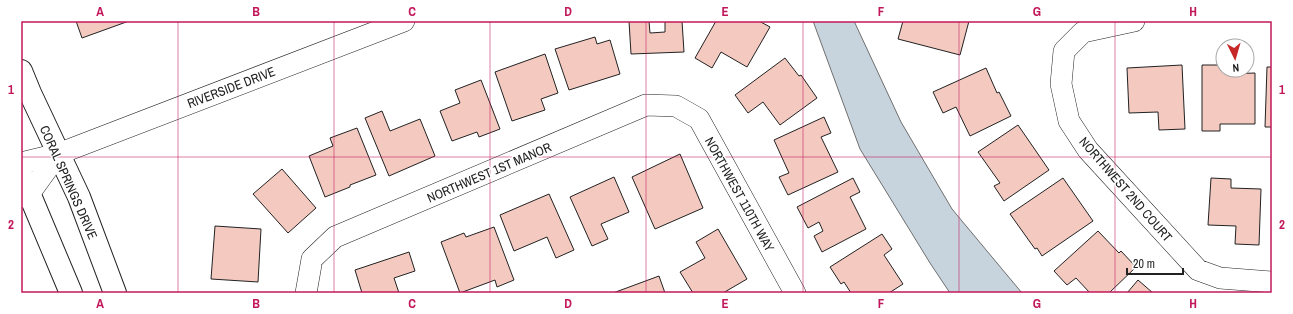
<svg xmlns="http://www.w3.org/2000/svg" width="1293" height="314" font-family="'Archivo Narrow',sans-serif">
	<rect width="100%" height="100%" fill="#fff"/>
	<!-- water -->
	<path fill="#c7d3dd" stroke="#6f6f6f" d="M813 21H854L901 122 952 209 1022 293H950L930 263 860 149Z"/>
	<!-- building -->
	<path fill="#f3c9c0" stroke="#222" d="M76 21H129L82 38Z
		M629 21H649L650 33 665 32V21H682L684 52 631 54Z
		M716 21H759L770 27 747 67 721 52 712 68 695 58Z
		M903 21H969L960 55 898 39Z
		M595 37 597 44 610 40 620 74 569 90 555 49Z
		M545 54 558 93 541 99 545 110 512 121 495 72Z
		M785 58 799 76 801 75 817 98 780 125 763 102 748 113 735 95Z
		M1182 65 1185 129 1159 130 1158 112 1129 113 1127 68Z
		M1202 65H1223V70H1225V74L1255 73V124H1220V131H1202Z
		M1267 67H1272V127H1265Z
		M986 68 997 93 999 92 1011 116 970 136 956 107 943 113 933 92Z
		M481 80 500 129 479 137 477 132 452 141 440 111 460 103 455 90Z
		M382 111 390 131 420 119 435 156 389 176 365 118Z
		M824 117 831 133 821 137 838 172 788 195 779 177 789 173 774 140Z
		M1018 125 1049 170 1004 201 994 186 1000 183 978 152Z
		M357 128 376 175 350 185V187L325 197 309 156 333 146 330 138Z
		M680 154 703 208 655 229 632 177Z
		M282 169 316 208 288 233 253 194Z
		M614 177 629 212 601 224 608 239 592 246 570 197Z
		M853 178 860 192 850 197 866 229 822 252 814 236 823 231 819 222 808 228 797 207Z
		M1063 178 1093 221 1042 256 1037 248 1035 249 1010 214Z
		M1211 178 1231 179V188L1261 189 1259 245 1235 244 1236 226 1208 225Z
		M549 194 574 250 556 258 547 237 514 251 500 215Z
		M215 226 261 229 258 282 211 279Z
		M494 227 514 280 497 287 495 280 460 293 441 242 464 233 466 237Z
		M718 229 747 279 723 293H693L680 272 705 258 696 242Z
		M1098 231 1119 253 1121 251 1136 267 1109 293H1090L1076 278 1067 285 1054 271Z
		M882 234 892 249 884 255 903 284 889 293H851L844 282 841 284 830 267Z
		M409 252 415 271 394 278 399 293H362L355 270Z
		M659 276 665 293H613Z
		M1138 280 1153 293H1127Z"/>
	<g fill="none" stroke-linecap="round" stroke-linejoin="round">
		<defs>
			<path id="minor" d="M1134 21 1083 32 1064 51 1061 84 1069 121 1088 150 1198 270 1220 278 1272 282
				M21 163 58 154 404 21
				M21 197 29 194 58 154
				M306 293 312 259 335 237 646 105 676 106 699 119 795 293"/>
			<path id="major" d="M21 71 30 93 79 197 115 293
				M21 174 71 293"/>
		</defs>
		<!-- minor casing -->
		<use href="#minor" stroke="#222" stroke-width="22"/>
		<!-- major casing -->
		<use href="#major" stroke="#222" stroke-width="24"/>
		<!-- minor -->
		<use href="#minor" stroke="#fff" stroke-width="21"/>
		<!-- major -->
		<use href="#major" stroke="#fff" stroke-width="22"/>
	</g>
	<!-- grid -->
	<path fill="none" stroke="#c2185b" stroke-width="1" stroke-opacity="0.55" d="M178 21V293M334 21V293M490 21V293M646 21V293M803 21V293M959 21V293M1115 21V293M21 157H1272"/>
	<g text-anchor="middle" stroke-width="3" stroke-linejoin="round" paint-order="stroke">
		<!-- street labels -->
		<g font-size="13" fill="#222" stroke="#fff">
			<text transform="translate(231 87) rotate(-21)" y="5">RIVERSIDE DRIVE</text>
			<text transform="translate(489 172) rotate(-23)" y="5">NORTHWEST 1ST MANOR</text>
			<text transform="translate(69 182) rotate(66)" y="5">CORAL SPRINGS DRIVE</text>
			<text transform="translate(1126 189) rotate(49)" y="5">NORTHWEST 2ND COURT</text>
			<text transform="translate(740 194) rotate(61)" y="5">NORTHWEST 110TH WAY</text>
		</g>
	</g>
	<!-- border -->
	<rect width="1293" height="314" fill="none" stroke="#ffffff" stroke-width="44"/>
	<!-- north arrow -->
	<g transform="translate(1235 58) rotate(175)"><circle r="19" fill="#ffffff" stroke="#a7a7a7"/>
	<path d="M0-3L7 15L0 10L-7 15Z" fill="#c62828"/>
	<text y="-6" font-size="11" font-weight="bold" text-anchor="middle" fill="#222222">N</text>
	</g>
	<!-- scale -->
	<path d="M1127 268v6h56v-6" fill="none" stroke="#222222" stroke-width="2"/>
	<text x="1133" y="268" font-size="12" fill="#222222" stroke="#ffffff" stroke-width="3" paint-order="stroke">20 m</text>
	<rect x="22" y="22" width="1249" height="270" fill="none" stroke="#c2185b" stroke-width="1.5"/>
	<g font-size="13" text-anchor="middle" font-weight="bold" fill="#c2185b">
		<text x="100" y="16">A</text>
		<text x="256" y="16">B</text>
		<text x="412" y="16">C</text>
		<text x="568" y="16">D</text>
		<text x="725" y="16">E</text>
		<text x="881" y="16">F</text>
		<text x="1037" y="16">G</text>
		<text x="1193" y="16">H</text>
		<text x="11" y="94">1</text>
		<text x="1282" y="94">1</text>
		<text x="11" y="229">2</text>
		<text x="1282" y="229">2</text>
		<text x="100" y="308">A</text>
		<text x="256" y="308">B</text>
		<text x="412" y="308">C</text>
		<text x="568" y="308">D</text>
		<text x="725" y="308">E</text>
		<text x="881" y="308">F</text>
		<text x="1037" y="308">G</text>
		<text x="1193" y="308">H</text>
	</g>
</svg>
